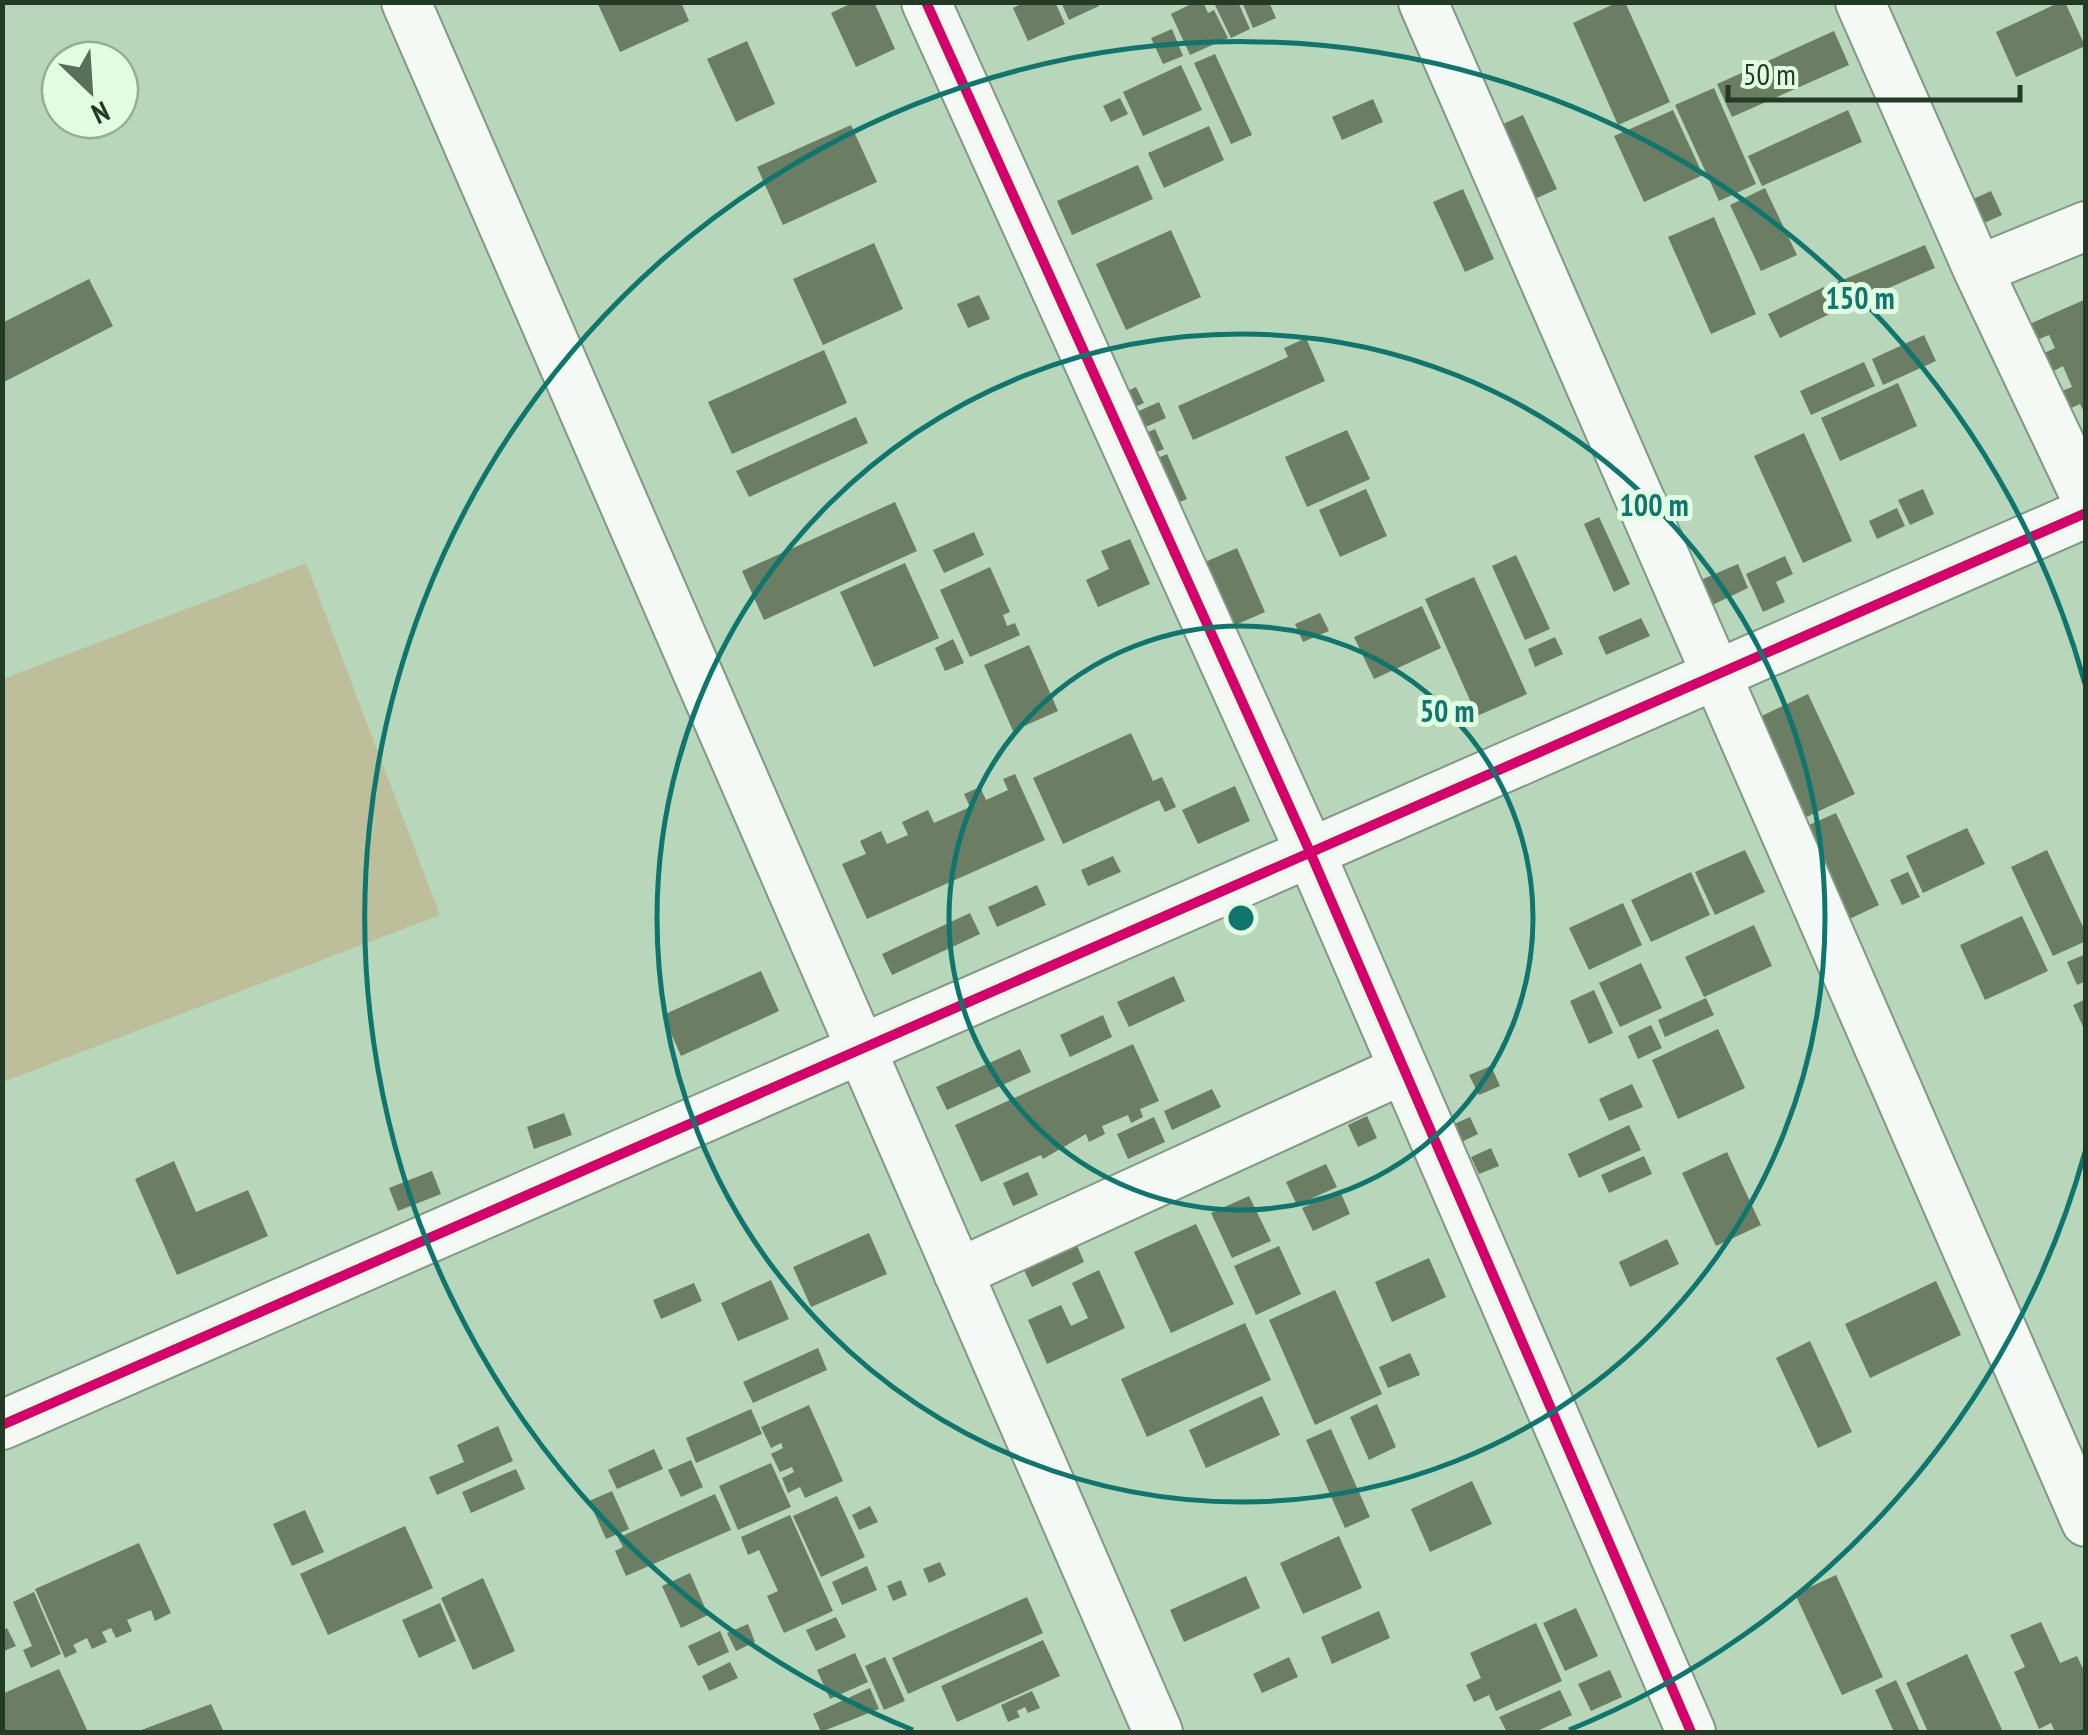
<svg xmlns="http://www.w3.org/2000/svg" width="2088" height="1735" font-family="'PT Sans Narrow',sans-serif">
	<rect width="100%" height="100%" fill="#b8d7ba"/>
	<!-- green -->
	<path fill="#bcbf9a" d="M306 563 440 915 3 1082V679Z"/>
	<!-- building -->
	<path fill="#6b7d63" d="M597 2H681L689 21 620 52Z
		M854 2H874L895 49 856 67 831 13Z
		M1025 2H1055L1065 24 1028 41 1013 8Z
		M1061 2H1097L1099 6 1069 20Z
		M1195 2H1203L1208 13 1214 10 1228 38 1190 55 1171 14Z
		M1220 2H1238L1250 29 1231 38 1215 5Z
		M1242 2H1269L1276 18 1253 28Z
		M1618 2H1625L1670 102 1618 125 1573 23Z
		M2060 2H2065L2085 46 2016 77 1996 32Z
		M1172 29 1183 56 1163 64 1151 38Z
		M1834 31 1849 65 1732 117 1717 84Z
		M747 41 775 104 736 122 707 59Z
		M1215 54 1252 135 1231 144 1194 63Z
		M1181 65 1202 110 1143 136 1123 92Z
		M1714 88 1756 184 1719 201 1675 105Z
		M1120 98 1128 114 1111 122 1103 106Z
		M1373 99 1383 122 1342 140 1332 117Z
		M1673 110 1703 175 1644 202 1614 136Z
		M1848 110 1862 142 1762 186 1748 156Z
		M1523 115 1557 189 1528 202 1494 128Z
		M851 125 877 182 783 225 757 167Z
		M1209 126 1224 160 1164 188 1148 153Z
		M1138 165 1153 199 1072 235 1057 201Z
		M1765 188 1797 255 1761 271 1730 205Z
		M1463 189 1494 259 1465 272 1433 202Z
		M1991 191 2002 215 1966 231 1955 207Z
		M1714 217 1756 314 1711 334 1668 237Z
		M1171 230 1201 297 1126 330 1096 264Z
		M874 243 903 309 823 345 793 279Z
		M1925 245 1935 268 1842 308 1833 284Z
		M89 279 113 326 2 383V323Z
		M1824 287 1836 311 1780 338 1768 314Z
		M979 295 990 319 968 328 957 304Z
		M2086 299V416L2080 404 2062 412 2054 394 2072 387 2063 366 2046 375 2038 356 2055 348 2049 335 2032 342 2025 326Z
		M1924 335 1936 361 1883 385 1872 359Z
		M1306 338 1325 381 1193 440 1178 406 1288 357 1284 348Z
		M824 350 847 403 732 454 708 402Z
		M1864 362 1875 386 1811 415 1800 391Z
		M1898 383 1917 426 1840 461 1821 418Z
		M1136 387 1144 403 1124 412 1117 396Z
		M1159 402 1166 418 1139 430 1132 414Z
		M856 417 868 443 749 497 736 471Z
		M1155 429 1164 449 1148 456 1139 436Z
		M1347 430 1370 479 1307 507 1285 457Z
		M1804 433 1852 541 1803 563 1754 456Z
		M1167 454 1187 499 1168 507 1149 462Z
		M1366 489 1387 536 1340 557 1319 510Z
		M1923 489 1934 514 1910 525 1898 500Z
		M895 502 917 551 764 620 742 571Z
		M1897 508 1905 526 1877 539 1869 521Z
		M1599 517 1630 584 1614 592 1584 524Z
		M974 532 984 555 944 573 933 550Z
		M1130 539 1150 584 1098 607 1086 580 1109 569 1101 551Z
		M1237 548 1265 612 1224 630 1196 566Z
		M1516 555 1550 629 1525 640 1492 566Z
		M1785 556 1793 574 1776 582 1785 602 1763 612 1746 574Z
		M905 563 939 638 874 667 840 592Z
		M1738 564 1748 588 1708 607 1696 582Z
		M990 567 1010 612 1003 615 1007 626 1015 623 1020 635 970 657 940 590Z
		M1474 577 1527 694 1477 716 1425 599Z
		M1422 606 1441 648 1374 679 1354 637Z
		M1320 613 1329 631 1303 642 1295 624Z
		M1641 618 1650 636 1606 655 1598 637Z
		M1555 637 1563 654 1535 667 1528 649Z
		M953 639 964 663 945 671 935 648Z
		M1029 645 1058 711 1013 731 984 665Z
		M1808 694 1855 794 1796 822 1749 722Z
		M1131 733 1153 781 1162 777 1176 807 1165 812 1159 800 1063 844 1033 778Z
		M1015 774 1045 840 867 919 842 864 866 854 860 841 881 831 887 844 908 835 902 822 928 810 934 823 970 807 964 794 980 787 986 800 1008 790 1003 779Z
		M1235 786 1250 821 1198 844 1182 810Z
		M1836 813 1879 905 1843 922 1800 829Z
		M1967 828 1985 864 1923 893 1906 856Z
		M1745 850 1765 892 1715 915 1695 872Z
		M2047 850 2086 933V941L2053 956 2011 867Z
		M1113 856 1121 872 1088 886 1081 870Z
		M1691 872 1710 915 1651 942 1631 900Z
		M1908 872 1920 897 1902 905 1890 880Z
		M1037 885 1046 905 997 927 988 907Z
		M1623 903 1642 945 1589 970 1569 928Z
		M970 913 980 934 892 975 882 954Z
		M2022 916 2048 971 1985 1000 1960 945Z
		M1754 925 1772 966 1704 997 1685 957Z
		M2086 954V981L2077 985 2067 962Z
		M1641 963 1662 1008 1620 1027 1599 983Z
		M761 971 779 1011 681 1056 663 1015Z
		M1174 976 1185 1001 1129 1027 1117 1002Z
		M1594 990 1613 1033 1589 1044 1570 1001Z
		M1706 998 1714 1015 1665 1037 1658 1020Z
		M2086 999V1033L2073 1005Z
		M1103 1015 1112 1037 1070 1057 1060 1035Z
		M1651 1025 1662 1048 1638 1059 1628 1036Z
		M1718 1029 1745 1088 1678 1119 1652 1060Z
		M1133 1044 1159 1101 1140 1109 1143 1117 1131 1123 1128 1115 1102 1126 1105 1134 1089 1142 1086 1134 1043 1159 1041 1155 981 1182 955 1125Z
		M1020 1049 1031 1072 947 1110 936 1087Z
		M1491 1066 1500 1086 1479 1095 1469 1075Z
		M1632 1084 1643 1107 1609 1121 1599 1099Z
		M1212 1089 1221 1107 1172 1130 1164 1111Z
		M564 1113 572 1135 534 1149 527 1127Z
		M1367 1116 1377 1138 1358 1147 1348 1125Z
		M1154 1117 1165 1142 1128 1159 1117 1134Z
		M1470 1117 1478 1134 1451 1147 1443 1129Z
		M1629 1125 1641 1150 1579 1178 1568 1154Z
		M1491 1148 1499 1166 1479 1174 1471 1157Z
		M1727 1152 1761 1225 1716 1246 1682 1173Z
		M1644 1156 1652 1174 1609 1193 1601 1175Z
		M174 1161 196 1212 248 1190 268 1236 177 1275 135 1179Z
		M1326 1164 1337 1187 1297 1205 1286 1182Z
		M432 1171 441 1194 398 1211 389 1188Z
		M1028 1172 1038 1195 1013 1206 1003 1183Z
		M1340 1191 1350 1214 1313 1231 1302 1208Z
		M1249 1196 1271 1241 1232 1258 1211 1213Z
		M1196 1224 1234 1304 1171 1333 1134 1252Z
		M869 1233 887 1274 811 1307 793 1267Z
		M1667 1239 1679 1264 1630 1287 1619 1262Z
		M1076 1243 1084 1262 1032 1287 1023 1268Z
		M1279 1246 1301 1294 1256 1315 1234 1266Z
		M1429 1258 1446 1297 1392 1322 1375 1282Z
		M1099 1270 1125 1328 1047 1364 1028 1320 1061 1305 1071 1326 1088 1318 1072 1283Z
		M771 1280 789 1319 738 1341 721 1303Z
		M1936 1281 1961 1335 1870 1378 1845 1324Z
		M694 1283 702 1301 661 1319 653 1300Z
		M1335 1290 1382 1394 1315 1425 1269 1320Z
		M1245 1323 1271 1380 1147 1437 1121 1379Z
		M1810 1341 1852 1432 1818 1448 1776 1358Z
		M818 1348 827 1370 753 1403 743 1382Z
		M1410 1353 1420 1375 1388 1388 1379 1367Z
		M1262 1396 1280 1435 1206 1468 1189 1430Z
		M1377 1404 1396 1447 1369 1460 1350 1417Z
		M809 1405 843 1481 805 1498 800 1487 788 1493 782 1478 794 1472 792 1467 780 1472 771 1454 783 1448 781 1443 771 1448 761 1427Z
		M751 1409 762 1434 696 1463 686 1438Z
		M498 1426 513 1461 437 1495 429 1477 464 1462 457 1445Z
		M1331 1429 1370 1517 1345 1528 1306 1440Z
		M654 1449 663 1469 617 1489 608 1470Z
		M691 1460 703 1487 681 1497 668 1470Z
		M771 1463 791 1507 738 1530 719 1486Z
		M516 1469 525 1489 471 1513 462 1492Z
		M1472 1481 1492 1524 1430 1552 1411 1509Z
		M612 1491 629 1529 606 1539 589 1501Z
		M715 1494 731 1530 626 1576 615 1551 623 1547 618 1538Z
		M837 1496 865 1557 821 1577 793 1516Z
		M870 1506 878 1522 859 1530 852 1515Z
		M305 1510 324 1552 292 1566 273 1524Z
		M790 1515 833 1611 784 1633 767 1596 778 1591 759 1550 748 1555 741 1537Z
		M405 1526 433 1588 328 1635 300 1574Z
		M1339 1536 1362 1588 1303 1614 1280 1563Z
		M139 1543 171 1613 155 1621 151 1610 127 1620 132 1631 116 1638 111 1628 102 1632 107 1642 92 1649 87 1638 73 1645 77 1652 65 1658 35 1589Z
		M940 1562 946 1575 929 1583 923 1569Z
		M867 1566 877 1590 842 1605 832 1582Z
		M690 1573 708 1615 681 1628 662 1586Z
		M1836 1575 1883 1677 1842 1695 1795 1594Z
		M1246 1576 1260 1608 1184 1642 1170 1610Z
		M483 1578 515 1651 473 1670 441 1598Z
		M901 1580 907 1595 893 1601 887 1586Z
		M34 1592 61 1654 31 1668 23 1650 32 1646 13 1602Z
		M1027 1597 1043 1633 908 1694 892 1658Z
		M440 1603 456 1641 419 1658 402 1620Z
		M1576 1608 1598 1656 1565 1671 1543 1623Z
		M1379 1611 1390 1638 1332 1664 1321 1637Z
		M836 1617 846 1637 816 1651 806 1630Z
		M2041 1622 2060 1663 2077 1656 2086 1675V1732H2055L2051 1723 2039 1729 2014 1672 2025 1667 2010 1635Z
		M1536 1623 1562 1681 1496 1711 1489 1695 1474 1702 1466 1685 1481 1678 1470 1653Z
		M748 1624 755 1642 736 1651 727 1633Z
		M7 1628 16 1646 2 1652V1631Z
		M720 1631 729 1652 698 1666 688 1646Z
		M1043 1640 1060 1676 957 1722 941 1686Z
		M855 1653 868 1682 830 1699 817 1670Z
		M1967 1654 2003 1732H1928L1906 1683Z
		M885 1657 905 1701 884 1710 865 1666Z
		M1289 1657 1298 1677 1262 1693 1253 1674Z
		M730 1662 738 1678 709 1691 702 1676Z
		M59 1669 88 1732H2V1694Z
		M1610 1670 1622 1697 1591 1711 1578 1684Z
		M1896 1680 1920 1732H1894L1875 1690Z
		M870 1688 879 1709 821 1732 813 1714Z
		M1560 1690 1572 1715 1535 1732H1507L1499 1717Z
		M1032 1691 1040 1708 1028 1713 1025 1707 1017 1711 1020 1717 1008 1722 1001 1705Z
		M211 1704 223 1730 216 1732H136Z"/>
	<g fill="none" stroke-linecap="round" stroke-linejoin="round">
		<defs>
			<path id="minor" d="M406 2 1158 1732
				M926 2 1310 852 1691 1732
				M1423 2 2086 1522
				M1860 2 1978 270 2086 498
				M1978 270 2086 226
				M958 1273 1404 1069
				M2 1425 2086 513"/>
		</defs>
		<!-- minor casing -->
		<use href="#minor" stroke="#809982" stroke-width="52"/>
		<!-- minor -->
		<use href="#minor" stroke="#f4f9f5" stroke-width="48"/>
		<defs>
			<path id="cycleway" d="M926 2 1310 852 1691 1732
				M2 1425 2086 513"/>
		</defs>
		<!-- cycleway casing -->
		<use href="#cycleway" stroke="#e1fde2" stroke-width="16"/>
		<!-- cycleway -->
		<use href="#cycleway" stroke="#d6006c" stroke-width="10"/>
	</g>
	<!-- distance rings -->
	<g fill="none" stroke="#0f766e" stroke-width="5">
		<circle cx="1241" cy="918" r="292"/>
		<circle cx="1241" cy="918" r="584"/>
		<path d="M2085 1152A876 876 0 0 1 1569 1730M913 1730A876 876 0 1 1 2085 684"/>
	</g>
	<circle cx="1241" cy="918" r="15" fill="#0f766e" stroke="#e1fde2" stroke-width="5"/>
	<g font-size="30" text-anchor="middle" font-weight="bold" fill="#0f766e" stroke="#e1fde2" stroke-width="10" stroke-linejoin="round" paint-order="stroke">
		<text x="1860" y="309">150 m</text>
		<text x="1654" y="516">100 m</text>
		<text x="1447" y="722">50 m</text>
	</g>
	<!-- border -->
	<rect width="2088" height="1735" fill="none" stroke="#233a25" stroke-width="10"/>
	<!-- north arrow -->
	<g transform="translate(90 90) rotate(155)"><circle r="48" fill="#e1fde2" stroke="#95af96" stroke-width="2.5"/>
	<path d="M0-8L18 38L0 25L-18 38Z" fill="#577159"/>
	<text y="-15" font-size="28" font-weight="bold" text-anchor="middle" fill="#233a25">N</text>
	</g>
	<!-- scale -->
	<path d="M1728 85v15h292v-15" fill="none" stroke="#233a25" stroke-width="5"/>
	<text x="1743" y="85" font-size="30" fill="#233a25" stroke="#e1fde2" stroke-width="8" paint-order="stroke">50 m</text>
</svg>
